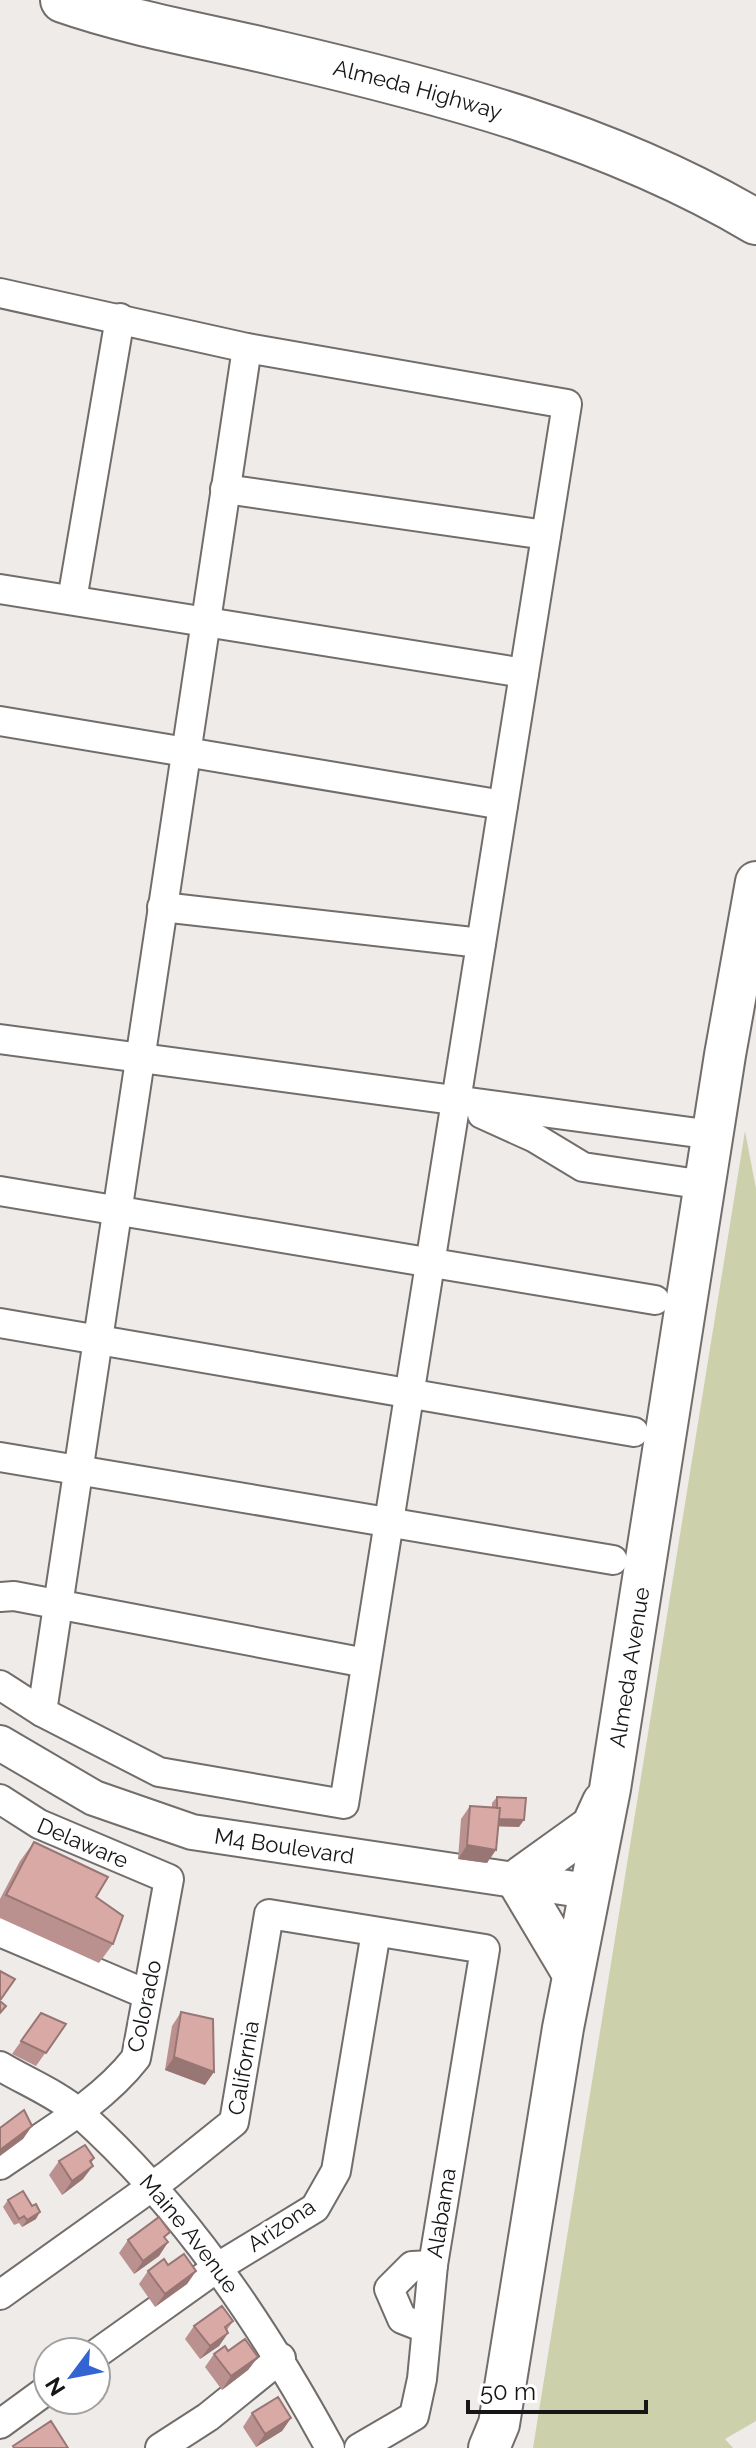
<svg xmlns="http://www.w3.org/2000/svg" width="756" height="2448" font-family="Raleway,sans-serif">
	<rect width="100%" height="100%" fill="#efebe8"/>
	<!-- grass -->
	<path fill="#ccd1ac" d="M745 1131 756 1189V2421L725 2439 733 2448H533Z"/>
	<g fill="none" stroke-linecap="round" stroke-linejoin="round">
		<defs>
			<g id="minor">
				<path d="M0 293 247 348 567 404 344 1804 159 1772 42 1712 0 1685"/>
				<path d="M225 489 546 535"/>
				<path d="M0 589 524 673"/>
				<path d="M72 600 120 318"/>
				<path d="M0 721 503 805"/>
				<path d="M162 907 481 943"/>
				<path d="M0 1039 713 1135"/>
				<path d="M482 1114 535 1138 583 1167 705 1185"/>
				<path d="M0 1191 655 1300"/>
				<path d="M0 1323 634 1432"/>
				<path d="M0 1457 613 1560"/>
				<path d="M0 1597 14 1596 366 1663"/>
				<path d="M42 1712 247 348"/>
				<path id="s1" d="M0 1799 39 1824 169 1879 136 2058C101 2103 46 2133 0 2165"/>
				<path d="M0 1932 146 1994"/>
				<path id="s2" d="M0 2066C25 2081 57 2094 79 2113 184 2207 263 2325 330 2448"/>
				<path id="s3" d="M0 2295 168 2175 234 2122 269 1914 485 1949 433 2265 422 2379 414 2416 359 2448"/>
				<path d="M425 2328 402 2319 389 2289 412 2266 433 2265"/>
				<path d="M96 2354 218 2267 315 2208 336 2171 376 1932"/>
				<path d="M0 2424 48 2389"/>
				<path d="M160 2448 208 2417 281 2358"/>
			</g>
			<g id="tertiary">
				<path id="s4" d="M0 1743 94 1798 192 1832 588 1891"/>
			</g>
			<g id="secondary">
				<path d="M573 1974 517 1880 592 1826 603 1802"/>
				<path id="s5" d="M489 2448 499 2424 563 2028 610 1789 725 1055 756 882"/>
			</g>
			<g id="trunk">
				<path id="s6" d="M63 0C132 24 205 36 276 53 440 91 609 135 756 222"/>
			</g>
		</defs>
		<!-- minor casing -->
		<use href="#minor" stroke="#716d6b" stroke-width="32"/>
		<!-- tertiary casing -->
		<use href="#tertiary" stroke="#716d6b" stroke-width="38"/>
		<!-- secondary casing -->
		<use href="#secondary" stroke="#716d6b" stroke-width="44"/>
		<!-- trunk casing -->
		<use href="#trunk" stroke="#716d6b" stroke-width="48"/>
		<!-- minor -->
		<use href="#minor" stroke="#fff" stroke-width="28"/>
		<!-- tertiary -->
		<use href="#tertiary" stroke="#fff" stroke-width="34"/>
		<!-- secondary -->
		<use href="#secondary" stroke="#fff" stroke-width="40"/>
		<!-- trunk -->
		<use href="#trunk" stroke="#fff" stroke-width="44"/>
	</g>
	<!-- wall -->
	<path fill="#bb918f" d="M497 1797 519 1827 498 1826 487 1863 458 1859 461 1819 470 1806 492 1808V1803Z
		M34 1842 113 1944 99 1963 0 1918V1899L20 1861Z
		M181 2012 205 2085 165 2070 172 2026Z
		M41 2013 66 2024 36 2066 12 2054Z
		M94 2158 83 2179 62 2195 49 2175 59 2161Z
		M8 2200 36 2219 22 2227 19 2223 14 2225 3 2207Z
		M165 2239 168 2242 159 2256 134 2274 119 2253 128 2240Z
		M168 2265 196 2271 187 2284 155 2307 139 2284 148 2271Z
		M233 2321 227 2330 228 2333 219 2346 200 2359 185 2339 194 2326Z
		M228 2351 258 2357 248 2370 222 2390 205 2367 214 2354Z
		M252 2413 291 2418 282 2431 256 2447 243 2427Z"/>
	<!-- shaded-wall -->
	<path fill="#987674" d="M496 1819 524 1820 519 1827 491 1826Z
		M467 1845 496 1850 487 1863 458 1859Z
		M174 2057 214 2072 205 2085 165 2070Z
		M32 2126 23 2139 0 2156V2150Z
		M94 2158 85 2171 93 2166 83 2179 62 2195 72 2181 90 2161Z
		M40 2212 36 2219 22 2227 27 2220Z
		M168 2242 159 2256 134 2274 143 2261Z
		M196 2271 187 2284 155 2307 165 2294Z
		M228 2333 219 2346 200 2359 210 2346Z
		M258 2357 248 2370 222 2390 231 2376Z
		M291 2418 282 2431 256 2447 265 2434Z"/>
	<!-- building -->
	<path fill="#d9a9a6" stroke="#987674" stroke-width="2" d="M497 1797 526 1798 524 1820 499 1819 500 1808H497Z
		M470 1806 500 1808 496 1850 467 1845Z
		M34 1842 108 1877 96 1897 123 1916 113 1944 6 1895Z
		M0 1971 15 1979 1 1999H0Z
		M0 2001 6 2006 0 2013Z
		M181 2012 213 2019 214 2072 174 2057Z
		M41 2013 66 2024 46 2053 21 2041Z
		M24 2110 32 2126 0 2150V2128Z
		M85 2145 94 2158 90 2161 93 2166 72 2181 59 2161Z
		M23 2191 32 2206 36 2204 40 2212 27 2220 24 2216 19 2219 8 2200Z
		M159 2217 170 2232 164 2237 168 2242 143 2261 128 2240Z
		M184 2254 196 2271 165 2294 148 2271 164 2259 168 2265Z
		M222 2306 233 2321 225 2327 228 2333 210 2346 194 2326Z
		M245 2339 258 2357 231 2376 214 2354 225 2346 228 2351Z
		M278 2397 291 2418 265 2434 252 2413Z
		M51 2421 68 2448H14L13 2446Z"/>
	<g text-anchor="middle" stroke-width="8" stroke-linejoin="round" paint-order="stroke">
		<!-- street labels -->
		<g font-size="22" fill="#171515" stroke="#fff">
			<text dy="8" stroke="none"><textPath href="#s6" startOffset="366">Almeda Highway</textPath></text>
			<text dy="8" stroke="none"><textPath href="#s5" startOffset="794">Almeda Avenue</textPath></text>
			<text dy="8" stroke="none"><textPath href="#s1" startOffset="94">Delaware</textPath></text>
			<text dy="8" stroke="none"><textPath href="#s4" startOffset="306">M4 Boulevard</textPath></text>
			<text transform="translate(144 2006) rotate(-78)" y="8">Colorado</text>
			<text dy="8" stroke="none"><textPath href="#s3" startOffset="346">California</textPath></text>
			<text transform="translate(441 2213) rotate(-81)" y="8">Alabama</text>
			<text transform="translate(281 2225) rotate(-34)" y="8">Arizona</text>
			<text dy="8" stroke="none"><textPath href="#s2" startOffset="256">Maine Avenue</textPath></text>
		</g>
	</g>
	<!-- north arrow -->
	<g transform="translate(72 2376) rotate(238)"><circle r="38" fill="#ffffff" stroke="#a2a1a1" stroke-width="2"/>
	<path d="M0-6L14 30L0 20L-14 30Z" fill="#3463d3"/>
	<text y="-12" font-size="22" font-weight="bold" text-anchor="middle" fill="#171515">N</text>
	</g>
	<!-- scale -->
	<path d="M468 2400v12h178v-12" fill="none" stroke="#171515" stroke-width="4"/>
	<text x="480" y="2400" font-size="24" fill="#171515" stroke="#ffffff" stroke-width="6" paint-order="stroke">50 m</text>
</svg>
